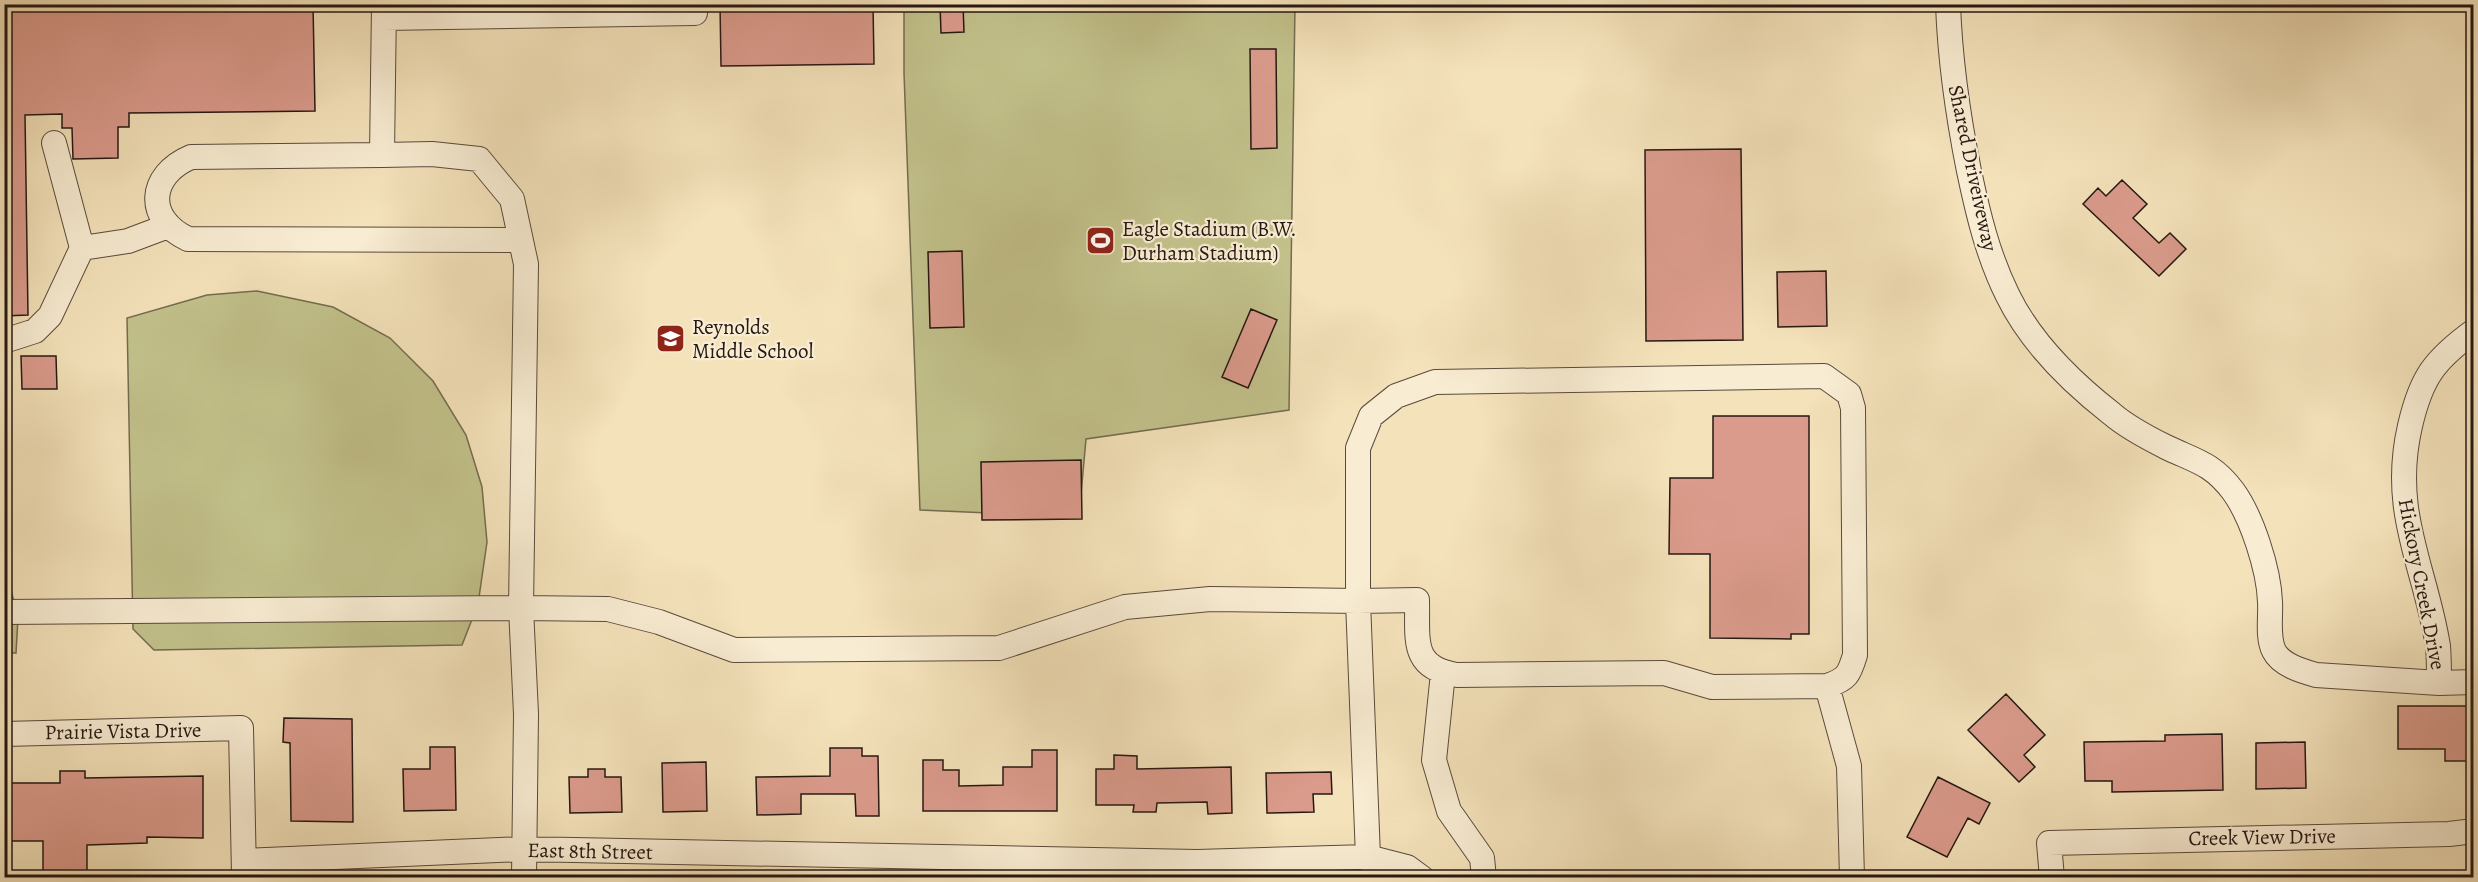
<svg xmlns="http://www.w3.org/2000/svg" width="2478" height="882" font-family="Alegreya,serif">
	<rect width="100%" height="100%" fill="#f4e2ba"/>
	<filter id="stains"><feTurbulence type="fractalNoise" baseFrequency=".00333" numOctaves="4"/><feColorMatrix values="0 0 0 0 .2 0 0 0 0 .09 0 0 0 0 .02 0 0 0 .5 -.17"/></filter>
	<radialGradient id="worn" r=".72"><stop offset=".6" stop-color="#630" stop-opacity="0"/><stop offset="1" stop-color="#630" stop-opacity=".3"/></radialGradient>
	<!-- green -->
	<path fill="#c2c18b" stroke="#746c4e" stroke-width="1.5" d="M904 5H1295L1289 410 1086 439 1079 517 920 510 904 73Z
		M257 291 333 307 390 338 433 381 466 435 482 487 487 542 478 604 462 645 154 650 133 629 127 318 207 295Z
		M4 562 18 618 16 653H5Z"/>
	<!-- building -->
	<path fill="#db9b8c" stroke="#261812" stroke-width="1.5" d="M4 4H313L315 111 129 113V127H118V158L73 159 72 128H62V114L25 115 28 315 4 316Z
		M720 4H873L874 64 721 66Z
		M940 4H963L964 32 941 33Z
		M1250 49H1276L1277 148 1251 149Z
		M1741 149 1743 340 1646 341 1645 150Z
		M2122 180 2147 204 2133 218 2159 243 2170 233 2186 249 2159 276 2083 204 2098 188 2106 196Z
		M962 251 964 327 930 328 928 252Z
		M1826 271 1827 326 1778 327 1777 272Z
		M1251 309 1277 320 1248 388 1222 377Z
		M21 356H56L57 389H22Z
		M1713 416H1809V634H1791V639L1710 638V554H1669L1670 478H1713Z
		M1081 460 1082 519 982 520 981 462Z
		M2006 694 2045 735 2024 755 2035 767 2019 782 1968 730Z
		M2398 706H2470V761H2445V749H2398Z
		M284 718 352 719 353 822 291 821 290 743 283 742Z
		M2222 734 2223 790 2112 792V781H2085L2084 742 2165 741V735Z
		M2305 742 2306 788 2256 789V743Z
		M430 747H455L456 810 404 811 403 769H430Z
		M830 748H862V756H878L879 816H856L855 794H801V814L757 815 756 777 830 776Z
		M1032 750H1057V811H923V760H943V770H959V786L1003 785V767H1032Z
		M1114 755 1137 756V769L1231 767 1232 813 1208 814 1207 802 1157 803 1156 812H1133L1134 805H1096V769H1114Z
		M706 762 707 811 663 812 662 763Z
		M588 769H605V777H621L622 812 570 813 569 777H588Z
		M60 771H85V778L203 776V838L147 837V843L87 845V878H43V841H4V783H60Z
		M1331 772 1332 794H1313L1314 812 1267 813 1266 773Z
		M1938 777 1990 803 1979 824 1968 818 1947 857 1907 837Z"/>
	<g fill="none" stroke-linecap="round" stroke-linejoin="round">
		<defs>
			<path id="minor" d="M1948 4C1950 61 1958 116 1969 171 1978 214 1988 256 2008 296 2031 343 2071 382 2112 414 2127 427 2148 438 2166 447 2195 461 2212 463 2233 491 2252 517 2269 570 2270 602 2271 617 2267 637 2274 651 2281 665 2302 671 2316 675L2439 683
				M384 18 695 13V4
				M54 143 82 248
				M382 155 191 157C148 175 145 219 188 239L520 240
				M2474 331C2434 360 2421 378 2410 426 2390 512 2425 566 2438 646 2439 658 2439 671 2439 683L2474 682
				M4 341 35 331 50 316 82 248 128 241 168 226
				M1824 376 1849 394 1853 408 1855 655C1849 675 1847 679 1827 686L1712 687 1664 673 1457 675C1410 668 1418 639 1417 600L1358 601V448L1371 416 1396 396 1435 382Z
				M4 612 521 608 526 264 512 199 479 159 432 154 382 155 384 4
				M1443 673 1434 760 1449 811 1482 858 1484 878
				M1827 686 1849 766 1852 878
				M4 734 241 728 244 875
				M244 861 523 849 1197 862 1368 857 1407 867 1422 878
				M524 878 526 714 521 608 608 609 659 622 734 650 999 648 1125 607 1210 599 1358 601 1368 857 1380 878
				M2052 878 2049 843 2449 834 2474 831"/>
		</defs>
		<!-- minor casing -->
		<use href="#minor" stroke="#5a4a3c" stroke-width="26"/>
		<!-- minor -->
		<use href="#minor" stroke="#f8ecd2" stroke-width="24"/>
	</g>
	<!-- icons -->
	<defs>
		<symbol id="stadium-square" viewBox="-11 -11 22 22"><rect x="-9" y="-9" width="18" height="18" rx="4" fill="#8f2418" stroke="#f8ecd2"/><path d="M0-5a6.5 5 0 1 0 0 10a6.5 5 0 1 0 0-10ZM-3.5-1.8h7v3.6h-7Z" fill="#fff"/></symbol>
		<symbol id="school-square" viewBox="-11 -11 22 22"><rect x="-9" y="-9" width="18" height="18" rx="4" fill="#8f2418" stroke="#f8ecd2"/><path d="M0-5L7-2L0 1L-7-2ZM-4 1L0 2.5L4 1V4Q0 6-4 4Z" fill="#fff"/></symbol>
	</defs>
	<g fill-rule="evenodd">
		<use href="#stadium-square" x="1084" y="224" width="33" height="33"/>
		<use href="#school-square" x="654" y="322" width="33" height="33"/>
	</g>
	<g text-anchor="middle" stroke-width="4.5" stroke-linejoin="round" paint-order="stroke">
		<!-- street labels -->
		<g font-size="21" fill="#261812" stroke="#f8ecd2">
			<text transform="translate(1973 168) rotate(78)" y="7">Shared Driveiveway</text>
			<text transform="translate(2422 584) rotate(79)" y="7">Hickory Creek Drive</text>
			<text transform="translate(123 731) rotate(-1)" y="7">Prairie Vista Drive</text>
			<text transform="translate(2262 837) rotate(-1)" y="7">Creek View Drive</text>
			<text transform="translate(590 851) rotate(1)" y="7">East 8th Street</text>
		</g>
		<!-- poi labels -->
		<g font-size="21" fill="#261812" stroke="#f8ecd2" text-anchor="start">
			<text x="1122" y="236">Eagle Stadium (B.W.<tspan x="1122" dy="24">Durham Stadium)</tspan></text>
			<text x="692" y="334">Reynolds<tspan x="692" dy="24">Middle School</tspan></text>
		</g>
	</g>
	<!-- margin -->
	<rect width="2478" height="882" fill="none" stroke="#f4e2ba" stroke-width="24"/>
	<rect x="6" y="6" width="2466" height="870" fill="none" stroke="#261812" stroke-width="3"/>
	<rect x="12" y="12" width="2454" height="858" fill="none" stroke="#261812" stroke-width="1.5"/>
	<rect width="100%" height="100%" filter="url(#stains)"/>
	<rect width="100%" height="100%" fill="url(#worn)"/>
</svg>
